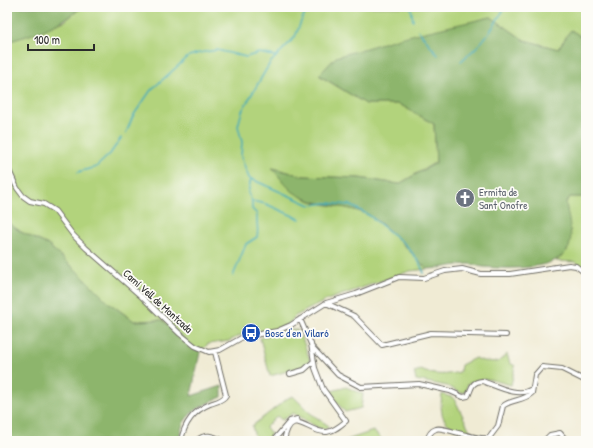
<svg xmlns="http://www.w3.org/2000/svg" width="593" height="448" font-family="'Patrick Hand',sans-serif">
	<rect width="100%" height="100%" fill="#fdfcf7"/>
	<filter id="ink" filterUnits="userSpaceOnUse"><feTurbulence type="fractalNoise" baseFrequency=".025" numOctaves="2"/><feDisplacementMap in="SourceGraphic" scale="8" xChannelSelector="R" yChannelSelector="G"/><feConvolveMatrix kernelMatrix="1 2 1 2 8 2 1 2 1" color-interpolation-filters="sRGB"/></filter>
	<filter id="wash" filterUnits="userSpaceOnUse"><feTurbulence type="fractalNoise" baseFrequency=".012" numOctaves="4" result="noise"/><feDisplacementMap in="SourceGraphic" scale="16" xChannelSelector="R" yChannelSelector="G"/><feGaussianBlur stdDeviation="0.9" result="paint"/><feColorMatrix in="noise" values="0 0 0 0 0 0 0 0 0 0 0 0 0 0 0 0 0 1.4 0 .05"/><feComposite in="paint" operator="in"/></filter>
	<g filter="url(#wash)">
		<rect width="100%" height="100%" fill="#f0ebd4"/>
		<!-- green -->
		<path fill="#b2d37c" stroke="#6e7f54" d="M82 7H586V40L571 30 558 49 524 40 491 17 336 57 320 76 366 104H399L434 124 436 162 399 184 359 178 303 176 273 168C282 177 292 191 304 198 323 208 348 204 368 215 391 228 409 252 427 269L410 271 327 300 295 316 289 324 270 332 250 333 241 335 229 341 208 344 200 352 162 320 134 321 109 303 77 271 48 245 21 232 7 222V39L10 41 65 21Z
			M570 197H586V271L575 262 556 261 563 255 569 246 566 202Z
			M286 330H298L294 335 302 338 310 360 302 367 270 376 260 338Z
			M507 354 510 363 515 366 511 385C496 381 482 375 468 384L465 392 461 393 447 386 416 380 414 372 421 370C434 376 446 375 460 372L461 365 475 358 483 361 498 362Z
			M346 387 363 394 361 408 345 412 328 392Z
			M442 394 454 398 472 435C448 427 438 423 442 394Z
			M293 396 310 413 329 426 325 429H320L293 413 282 420 277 416 266 427 271 434 267 441H256L252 426 288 398Z
			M373 431 384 441H344Z"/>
		<!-- forest -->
		<path fill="#8db56c" stroke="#5c704c" d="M7 7H82C59 26 38 33 10 41L7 39Z
			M491 17 524 40 558 49 571 30 586 40V197H570L566 202C567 215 574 234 569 247 559 271 506 269 484 267 479 267 474 264 469 264 456 264 441 269 427 269 410 253 389 226 368 215 343 203 315 208 292 191 285 185 278 175 272 168L303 176 359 178 399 184 436 163 434 124 399 104H366L319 75 336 57 403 37Z
			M7 222 21 232 48 245 77 271 109 303 134 321 162 320 200 352 191 396 222 386V397C209 402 191 410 184 422 181 428 180 435 179 441H7Z"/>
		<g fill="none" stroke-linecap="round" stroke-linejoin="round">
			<!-- stream -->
			<path stroke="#3baab9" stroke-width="1.5" d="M310 7 302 19 295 37 270 63 242 111 238 126 242 142 241 157 249 178 310 205 327 203 350 205 370 216 406 245 419 262 424 273
				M411 7 413 21
				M418 30 438 55
				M461 61C484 42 490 33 505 7
				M126 133 133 116 151 90 189 56 199 53 217 50 246 57 259 53 275 56
				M78 172 96 167 110 154 121 138
				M252 201 266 204 300 219
				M233 276 246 244 257 237C259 229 256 222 257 214L252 209V201L248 193 251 179
				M7 327 13 316"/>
		</g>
	</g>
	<g filter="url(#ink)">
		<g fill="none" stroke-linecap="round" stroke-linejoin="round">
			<defs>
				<path id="minor" d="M7 166 17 188 23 196 30 201 44 204 55 211 73 235 86 248 142 297 180 334 195 346 209 352 220 350 243 337 277 331 291 325 326 303 356 294 399 277 424 278 445 271 462 269 481 274H510L569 265 576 266 586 274
					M326 303 354 316 382 345 431 333 506 335
					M313 348 338 375 361 387 419 384 450 391 463 397 468 396C472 388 471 382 482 381 497 386 518 398 532 389
					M290 374 304 370 314 361
					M181 441C184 424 193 411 210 404 215 402 223 401 226 395L215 352
					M196 441C206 432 213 436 224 441
					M273 441 290 421 297 419 298 422
					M284 441C291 404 308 434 327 432 334 431 340 426 346 421L323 389 315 368 311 344 300 319
					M427 441C428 436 430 431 436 429 443 426 473 440 489 438L498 426 503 406C512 399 524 401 532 393L535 375 542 367 562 369 586 381
					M544 441 550 435 560 433 567 441"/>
			</defs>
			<!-- minor casing -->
			<use href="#minor" stroke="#706e66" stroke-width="6"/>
			<!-- minor -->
			<use href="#minor" stroke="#fff" stroke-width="4"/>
		</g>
	</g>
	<!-- icons -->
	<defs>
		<symbol id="church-disc" viewBox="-11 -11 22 22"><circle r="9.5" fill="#6b7280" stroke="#fdfcf7"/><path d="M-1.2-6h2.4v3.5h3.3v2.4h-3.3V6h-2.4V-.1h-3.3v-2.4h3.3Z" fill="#fff"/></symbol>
		<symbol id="bus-disc" viewBox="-11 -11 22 22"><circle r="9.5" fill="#1a4fb4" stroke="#fdfcf7"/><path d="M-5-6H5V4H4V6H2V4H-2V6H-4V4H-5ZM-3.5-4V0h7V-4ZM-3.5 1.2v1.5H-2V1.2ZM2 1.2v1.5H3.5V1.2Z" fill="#fff"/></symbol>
	</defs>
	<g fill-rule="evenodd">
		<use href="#church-disc" x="454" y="187" width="22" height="22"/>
		<use href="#bus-disc" x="240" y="322" width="22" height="22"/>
	</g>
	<g text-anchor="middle" stroke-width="3.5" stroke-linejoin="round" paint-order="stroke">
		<!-- worship labels -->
		<g font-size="11" fill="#5b616d" stroke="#fdfcf7" text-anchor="start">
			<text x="479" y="196">Ermita de<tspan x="479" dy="13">Sant Onofre</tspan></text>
		</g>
		<!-- street labels -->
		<g font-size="11" fill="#2b2b2b" stroke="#fdfcf7">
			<text transform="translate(158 301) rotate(42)" y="4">Camí Vell de Montcada</text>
		</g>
		<!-- transit labels -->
		<g font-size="11" fill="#164399" stroke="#fdfcf7" text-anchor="start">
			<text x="265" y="337">Bosc d'en Vilaró</text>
		</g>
	</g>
	<!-- margin -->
	<rect width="593" height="448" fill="none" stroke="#fdfcf7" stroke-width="24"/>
	<!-- scale -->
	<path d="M28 44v6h66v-6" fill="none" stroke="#2b2b2b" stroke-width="2"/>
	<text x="34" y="44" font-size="12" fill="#2b2b2b" stroke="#fdfcf7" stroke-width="3" paint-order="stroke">100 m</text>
</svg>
